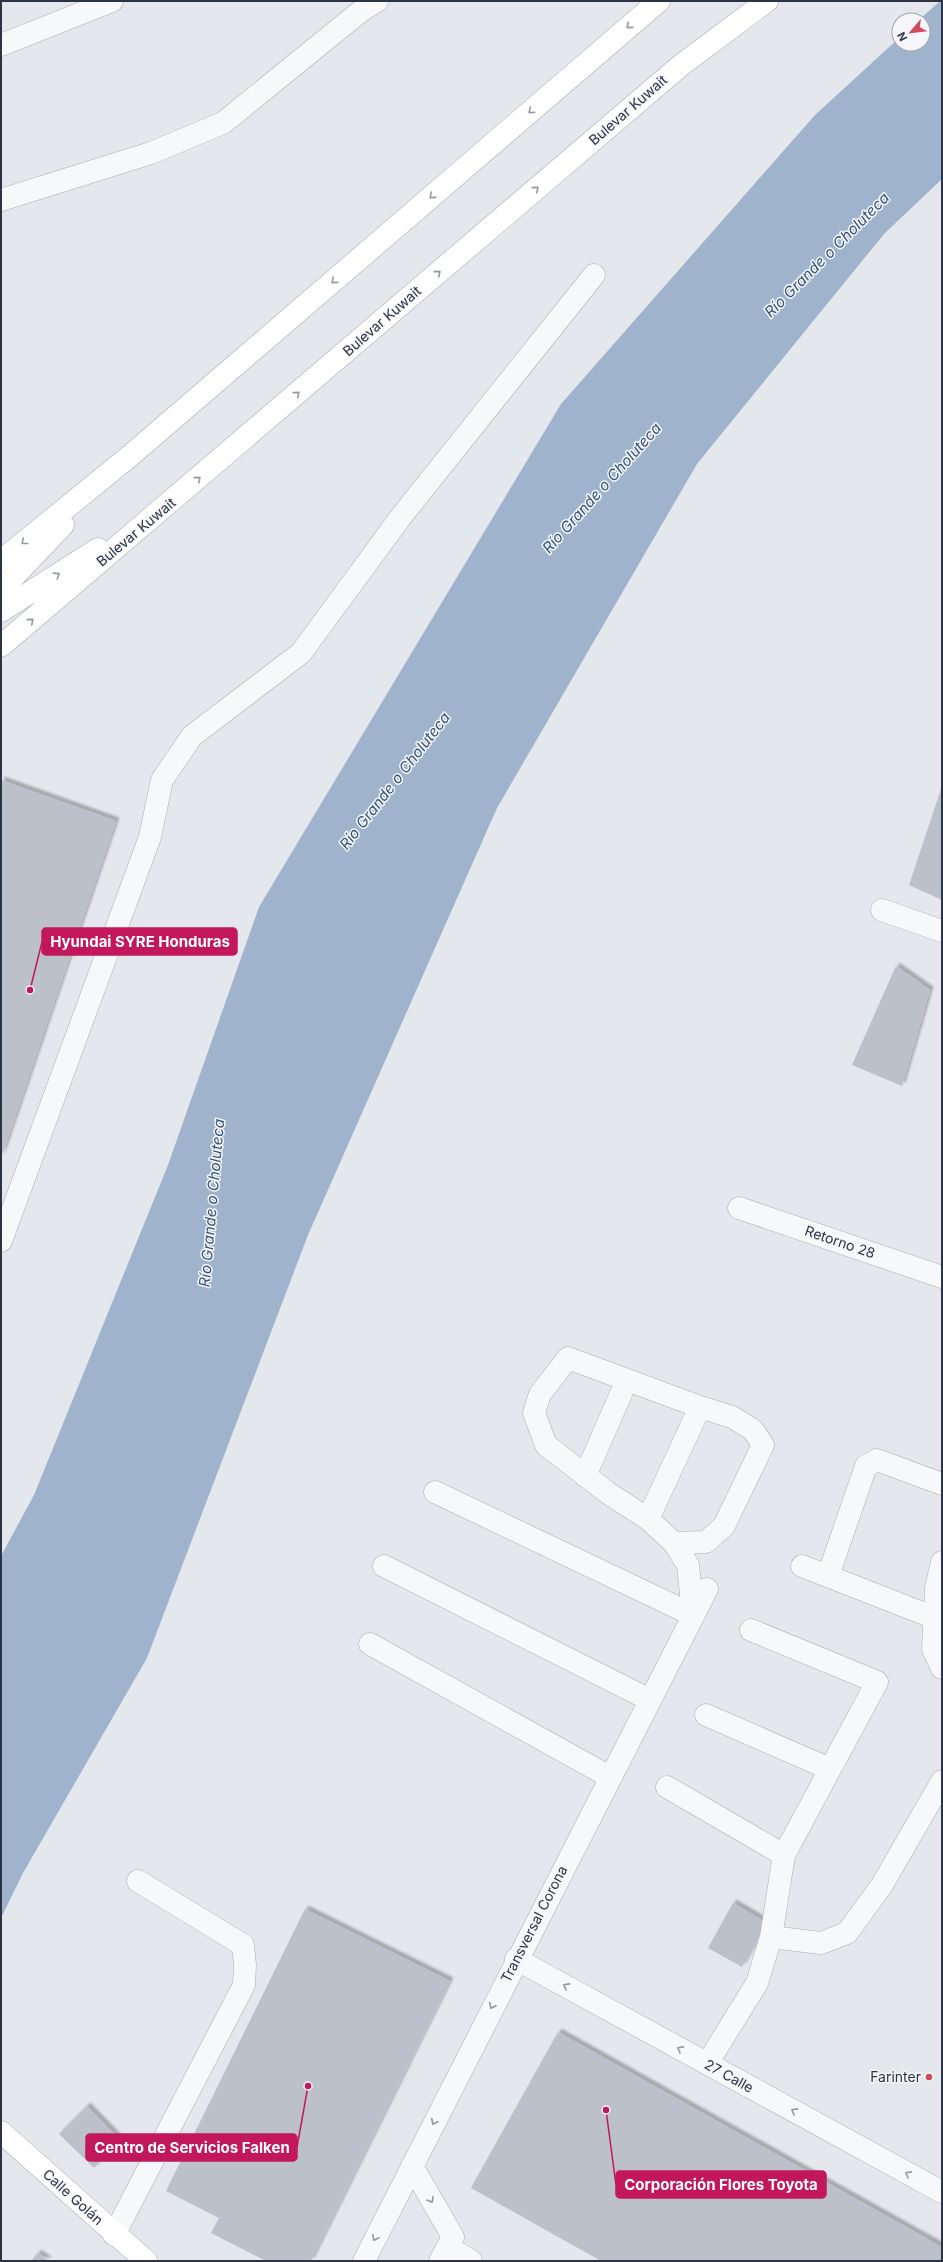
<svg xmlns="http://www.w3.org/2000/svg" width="943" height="2262" font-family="Inter,sans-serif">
	<defs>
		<filter id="shadow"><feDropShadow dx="3.5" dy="-3.5" stdDeviation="1" flood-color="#0004"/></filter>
	</defs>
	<rect width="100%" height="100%" fill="#e4e7ec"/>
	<!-- water -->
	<path fill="#9fb4cc" d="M940 1H942V179L884 234 697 464 497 808 308 1235 147 1658 23 1873 1 1918V1556L34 1495 168 1165 259 907 561 404 815 115 899 38V44H923V20H919Z"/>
	<!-- building -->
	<path fill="#bbc0ca" filter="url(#shadow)" d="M1 780 116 821 1 1158Z
		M942 786V900L909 885Z
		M896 966 930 990 902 1086 852 1065Z
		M733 1903 767 1923 742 1967 708 1948Z
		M305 1909 450 1981 311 2261H266L211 2233 219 2218 166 2191Z
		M558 2032 942 2247V2261H601L471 2188Z
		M87 2106 121 2141 94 2168 59 2134Z
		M38 2253 49 2261H31Z"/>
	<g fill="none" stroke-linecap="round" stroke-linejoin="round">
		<defs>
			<path id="minor" d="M1 45 112 1
				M1 200 151 153 223 123 361 11 377 1
				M882 910 942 931
				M739 1208 942 1277
				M1 1241 150 837 162 780 192 736 301 653 400 518 594 275
				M585 1476 627 1380
				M435 1492 693 1615 688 1565 674 1543 648 1519 608 1493 546 1445 534 1413 540 1394 568 1358 700 1407 732 1417 753 1430 763 1445 724 1526 706 1542 674 1543
				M648 1519 700 1407
				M942 1562 936 1588 933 1649 942 1668
				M384 1566 650 1700
				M802 1566 935 1618
				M828 1576 866 1466 877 1460 942 1484
				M751 1630 877 1682 784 1855 771 1937
				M370 1644 610 1777
				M706 1715 830 1769
				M667 1787 784 1855
				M516 1959 942 2192
				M707 2064 757 1983 771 1937 821 1943 847 1933 882 1885 942 1781
				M412 2166 453 2237 440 2261
				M114 2235 244 1985 245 1965 243 1945 138 1881
				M448 2247 471 2261
				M364 2261 707 1589"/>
			<path id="major" d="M1 561 131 455 659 1
				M1 590 63 525
				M1 611 98 549
				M1 646 680 66 767 1
				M1 2132 146 2261"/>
		</defs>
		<!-- minor casing -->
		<use href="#minor" stroke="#a9aeb7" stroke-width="23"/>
		<!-- major casing -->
		<use href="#major" stroke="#a3abb8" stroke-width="23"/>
		<!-- minor -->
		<use href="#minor" stroke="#f7f8fa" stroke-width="22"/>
		<!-- major -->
		<use href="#major" stroke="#fff" stroke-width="22"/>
	</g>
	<!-- one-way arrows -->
	<defs><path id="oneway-chevron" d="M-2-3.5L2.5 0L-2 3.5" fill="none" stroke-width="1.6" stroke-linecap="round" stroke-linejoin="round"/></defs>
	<g stroke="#959aa2">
		<use href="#oneway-chevron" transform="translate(629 26) rotate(139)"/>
		<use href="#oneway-chevron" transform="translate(531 111) rotate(139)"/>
		<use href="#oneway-chevron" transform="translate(536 189) rotate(-41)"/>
		<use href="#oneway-chevron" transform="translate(432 196) rotate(139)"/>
		<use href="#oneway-chevron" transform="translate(438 273) rotate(-41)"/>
		<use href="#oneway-chevron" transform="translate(334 281) rotate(139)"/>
		<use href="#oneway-chevron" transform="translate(297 394) rotate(-41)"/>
		<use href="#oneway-chevron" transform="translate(198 479) rotate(-41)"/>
		<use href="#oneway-chevron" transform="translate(24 542) rotate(141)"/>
		<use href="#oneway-chevron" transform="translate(57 575) rotate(-33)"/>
		<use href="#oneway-chevron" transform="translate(31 621) rotate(-40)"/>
	</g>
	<g stroke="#9196a0">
		<use href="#oneway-chevron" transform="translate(566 1986) rotate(-151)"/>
		<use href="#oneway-chevron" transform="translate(492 2006) rotate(117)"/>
		<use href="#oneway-chevron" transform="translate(680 2049) rotate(-151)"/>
		<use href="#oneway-chevron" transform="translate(794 2111) rotate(-151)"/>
		<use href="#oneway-chevron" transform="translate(434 2122) rotate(117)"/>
		<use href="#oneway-chevron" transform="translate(908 2174) rotate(-151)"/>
		<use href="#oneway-chevron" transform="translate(431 2200) rotate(60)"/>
		<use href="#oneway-chevron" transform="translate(375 2238) rotate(117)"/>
	</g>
	<!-- markers -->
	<circle fill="#d1495b" stroke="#f4f6f9" stroke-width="1.5" cx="929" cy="2077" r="4"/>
	<g text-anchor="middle" stroke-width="3" stroke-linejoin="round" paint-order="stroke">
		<!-- street labels -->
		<g font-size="14" fill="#2b3445" stroke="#f4f6f9">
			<text transform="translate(628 110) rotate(-41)" y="5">Bulevar Kuwait</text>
			<text transform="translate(382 321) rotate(-41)" y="5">Bulevar Kuwait</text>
			<text transform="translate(136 532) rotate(-40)" y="5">Bulevar Kuwait</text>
			<text transform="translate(840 1242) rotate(19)" y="5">Retorno 28</text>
			<text transform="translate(534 1924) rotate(-63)" y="5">Transversal Corona</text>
			<text transform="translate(729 2076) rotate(29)" y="5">27 Calle</text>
			<text transform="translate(73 2197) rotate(42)" y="5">Calle Golán</text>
		</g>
		<!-- poi labels -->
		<g font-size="14" fill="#2b3445" stroke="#f4f6f9" text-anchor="end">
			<text x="921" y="2082">Farinter</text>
		</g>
		<!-- water labels -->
		<g font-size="15" font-style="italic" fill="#34527a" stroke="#f4f6f9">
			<text transform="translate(827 255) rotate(-45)" y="5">Río Grande o Choluteca</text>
			<text transform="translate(602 488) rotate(-48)" y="5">Río Grande o Choluteca</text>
			<text transform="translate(395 781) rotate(-52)" y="5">Río Grande o Choluteca</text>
			<text transform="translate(212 1203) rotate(-85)" y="5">Río Grande o Choluteca</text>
		</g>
	</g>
	<!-- callouts -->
	<path fill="none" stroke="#c2185b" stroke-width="1.5" d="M30 990L42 942M308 2086L297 2147M606 2110L616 2185"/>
	<g fill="#c2185b" stroke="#f4f6f9" stroke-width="1.5">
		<circle cx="30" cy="990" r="4"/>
		<circle cx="308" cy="2086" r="4"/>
		<circle cx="606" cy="2110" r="4"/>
	</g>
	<g fill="#c2185b" stroke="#c2185b" stroke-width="1.5">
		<rect x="42" y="928" width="195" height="27" rx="4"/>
		<rect x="86" y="2134" width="211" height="27" rx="4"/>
		<rect x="616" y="2171" width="210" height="27" rx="4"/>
	</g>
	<g font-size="15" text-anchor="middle" font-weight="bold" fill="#fff">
		<text x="140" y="947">Hyundai SYRE Honduras</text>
		<text x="192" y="2153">Centro de Servicios Falken</text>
		<text x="721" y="2190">Corporación Flores Toyota</text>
	</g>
	<!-- border -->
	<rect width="943" height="2262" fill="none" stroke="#2b3445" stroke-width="4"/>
	<!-- north arrow -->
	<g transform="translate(911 32) rotate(242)"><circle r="19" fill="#f4f6f9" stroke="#a4a8b1"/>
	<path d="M0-3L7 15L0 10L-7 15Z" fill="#d1495b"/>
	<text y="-6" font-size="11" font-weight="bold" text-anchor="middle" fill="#2b3445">N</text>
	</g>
</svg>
